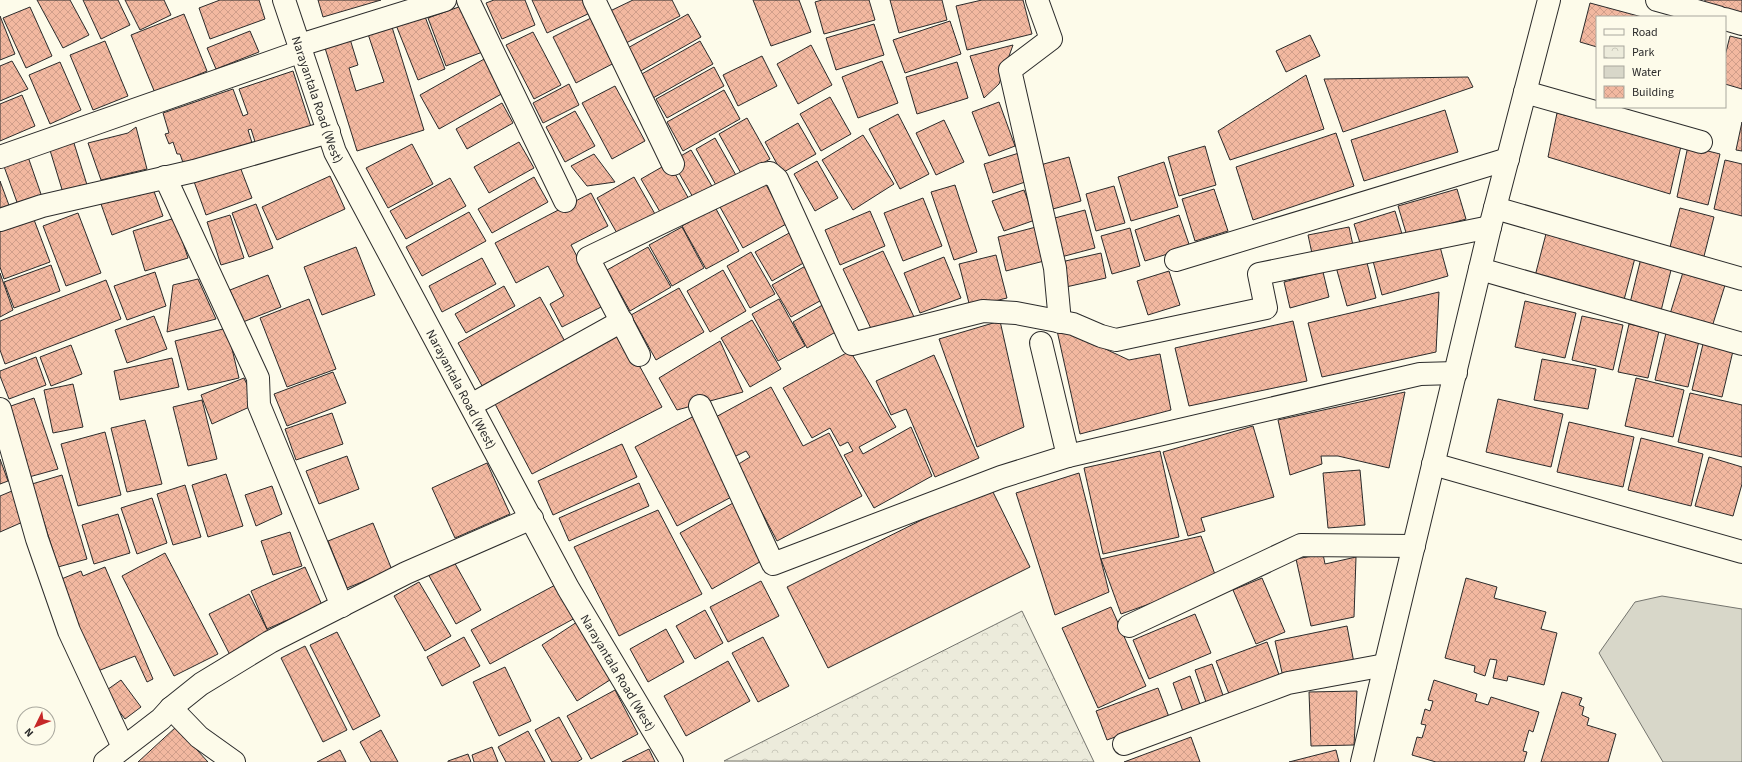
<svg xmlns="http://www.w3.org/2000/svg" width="1742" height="762" font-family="'Source Sans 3',sans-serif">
	<defs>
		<pattern id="park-crowns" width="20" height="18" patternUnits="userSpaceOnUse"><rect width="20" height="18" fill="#ecebdb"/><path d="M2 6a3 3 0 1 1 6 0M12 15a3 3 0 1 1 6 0" fill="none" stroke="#cbcabc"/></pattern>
		<pattern id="building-cross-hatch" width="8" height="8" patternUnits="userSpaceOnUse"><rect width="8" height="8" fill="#f2b8a0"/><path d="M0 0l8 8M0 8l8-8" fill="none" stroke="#d09e8a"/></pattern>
	</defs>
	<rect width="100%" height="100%" fill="#fdfbea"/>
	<!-- park -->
	<path fill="url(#park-crowns)" stroke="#74746e" d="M1022 611 1094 762 724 761Z"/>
	<!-- water -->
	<path fill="#d8d7c9" stroke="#74746e" d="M1662 596 1742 609V762H1663L1599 653 1635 602Z"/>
	<!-- building -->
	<path fill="url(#building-cross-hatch)" stroke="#2b2b2b" d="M37 0H70L89 35 63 48Z
		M83 0H118L130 25 101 39Z
		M125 0H164L171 15 140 30Z
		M220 0H259L265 19 210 39 199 8Z
		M318 0H381L323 17Z
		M494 0H525L535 25 502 39 486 3Z
		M532 0H584L590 13 547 33Z
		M633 0H672L680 16 624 44 608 12Z
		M753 0H799L811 32 771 46Z
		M822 0H869L875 20 824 34 815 2Z
		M890 0H942L947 20 899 33Z
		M982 0H1023L1032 34 967 50 956 6Z
		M1705 0H1742V16L1704 4Z
		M1590 3 1642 17H1597V47L1580 42Z
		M467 4 485 51 446 66 428 18Z
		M30 7 52 56 26 68 3 18Z
		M184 14 207 71 155 93 131 35Z
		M424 14 445 69 418 80 396 25Z
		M688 14 701 37 639 72 626 49Z
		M0 16 15 54 0 60Z
		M593 17 616 62 576 83 553 37Z
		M950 21 961 54 905 73 893 40Z
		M874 24 884 55 836 70 826 38Z
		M392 27 424 130 357 151 325 48 350 39 358 65 349 68 356 91 384 82 368 34Z
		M250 31 259 52 216 69 207 48Z
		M533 32 561 85 534 99 506 45Z
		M1310 35 1320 56 1286 72 1276 51Z
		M1730 36 1742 39V89L1725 84V56Z
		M105 41 128 96 93 110 70 55Z
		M700 41 713 64 653 98 640 75Z
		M811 45 832 85 798 104 777 64Z
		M1013 45 999 84 984 98 970 56Z
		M762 56 777 86 738 106 723 75Z
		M486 58 505 92 439 129 420 95Z
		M12 61 28 89 0 101V66Z
		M882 61 898 103 858 118 842 77Z
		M60 62 81 110 50 124 29 75Z
		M957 62 968 98 917 114 906 77Z
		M714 67 724 86 667 118 656 99Z
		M293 71 312 130 257 148 251 129 248 130 254 149 186 171 180 154H177L173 142 169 144 165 134 169 133 163 113 233 89 243 116 248 114 239 89Z
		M1306 75 1324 129 1230 160 1218 131Z
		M1468 77 1473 87 1343 132 1324 79Z
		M569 84 579 105 543 123 533 103Z
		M615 86 645 141 612 159 582 103Z
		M724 90 740 119 683 151 667 122Z
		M22 95 35 126 0 141V104Z
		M830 97 851 134 821 151 800 114Z
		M999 102 1015 146 989 156 972 112Z
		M502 103 513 123 467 149 456 129Z
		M1445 110 1458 152 1364 181 1351 140Z
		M575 111 595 146 565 162 546 127Z
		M1557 113 1681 146 1670 194 1548 157Z
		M898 114 929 174 900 189 869 129Z
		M747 118 770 159 742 175 719 134Z
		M944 120 964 162 936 175 916 133Z
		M1742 122V151L1736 150Z
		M798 123 816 154 782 173 765 142Z
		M136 127 147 169 101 180 88 143 128 133Z
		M1336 133 1354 186 1253 220 1236 167Z
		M863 135 894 184 853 210 822 160Z
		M715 138 737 177 717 187 696 149Z
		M73 140 88 188 64 196 49 147Z
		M519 142 534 168 489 193 474 167Z
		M412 144 433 184 388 208 366 168Z
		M1205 146 1216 185 1179 196 1168 157Z
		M1688 146 1720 154 1708 205 1677 197Z
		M691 150 713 188 694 199 672 161Z
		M26 151 42 197 18 205 2 161Z
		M1019 153 1028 181 993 193 984 164Z
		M594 154 615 182 587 186 571 166Z
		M1069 157 1081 201 1046 211 1033 167Z
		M237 159 252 198 206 215 192 176Z
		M1725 160 1742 164V216L1714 209Z
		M817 161 838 198 815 211 794 174Z
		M1164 162 1178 207 1131 221 1118 177Z
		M669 163 690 201 663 217 641 179Z
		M330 176 345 209 277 240 262 207Z
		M534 177 548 202 492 233 478 209Z
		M634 177 655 214 618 235 597 198Z
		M450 178 466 206 406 239 390 211Z
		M0 181 10 208 0 211Z
		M765 183 788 223 743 248 720 207Z
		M955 185 977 252 954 260 931 192Z
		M152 186 163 216 112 235 101 204Z
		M1114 186 1125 223 1096 231 1086 194Z
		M1214 189 1228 231 1195 241 1182 199Z
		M1457 189 1466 219 1407 236 1398 206Z
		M1024 190 1035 220 1004 231 992 201Z
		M591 193 608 226 571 245 603 306 562 327 550 304 564 296 548 266 516 283 495 243Z
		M923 198 942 246 903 261 884 213Z
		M256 204 273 248 249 257 232 213Z
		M715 207 739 251 706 269 682 226Z
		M1680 208 1714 217 1702 264 1668 255Z
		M1085 210 1095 248 1061 257 1051 219Z
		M870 211 885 246 840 265 825 230Z
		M1395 211 1402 234 1361 246 1354 224Z
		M469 212 486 241 422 276 406 247Z
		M78 213 101 273 66 286 43 226Z
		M230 215 244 258 221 265 207 222Z
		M1179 215 1190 247 1145 261 1135 230Z
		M33 217 50 262 4 279 0 267V229Z
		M175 218 188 258 145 271 133 231Z
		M682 227 704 268 672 286 649 245Z
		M1036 227 1044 261 1006 271 998 237Z
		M1349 227 1354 250 1313 258 1308 235Z
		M1130 228 1140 266 1112 274 1101 236Z
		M1547 230 1636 254 1624 300 1535 276Z
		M791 232 807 261 772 281 755 252Z
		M1439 243 1448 276 1382 295 1373 261Z
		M356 247 375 295 322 315 304 267Z
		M648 247 671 287 630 311 607 270Z
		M883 251 914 317 874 335 843 269Z
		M751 252 775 294 750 308 727 266Z
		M1101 253 1106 278 1066 287 1061 262Z
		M996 255 1007 298 970 307 959 264Z
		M944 257 961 298 920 313 904 273Z
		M482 258 496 284 442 312 429 286Z
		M1641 258 1672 266 1661 311 1630 303Z
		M1366 259 1376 298 1347 306 1336 267Z
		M809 264 827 297 791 317 772 285Z
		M51 265 60 291 14 308 4 282Z
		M1684 269 1726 282 1712 327 1670 314Z
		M723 270 746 311 710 332 687 291Z
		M1169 271 1180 305 1148 315 1137 281Z
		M155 272 166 306 127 320 114 286Z
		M1323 272 1329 297 1290 308 1284 282Z
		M0 273 13 310 0 317Z
		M268 275 281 307 243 322 230 290Z
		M198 279 216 319 167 332 173 285Z
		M106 280 121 319 5 364 0 350V321Z
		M504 286 515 306 466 333 455 314Z
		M679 288 704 332 656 360 631 315Z
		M1439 292 1436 352 1322 377 1308 323Z
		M540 297 567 345 485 391 458 343Z
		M309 299 336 369 287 387 260 318Z
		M779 299 805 346 778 361 752 314Z
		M1525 301 1576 313 1565 358 1515 347Z
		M826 303 841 329 807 348 793 322Z
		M154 316 167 349 127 363 115 330Z
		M1582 316 1623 325 1613 370 1572 360Z
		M752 320 781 369 750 387 721 338Z
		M1000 321 1024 427 977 447 939 339Z
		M1293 321 1307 381 1189 406 1175 348Z
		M1629 324 1659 331 1648 378 1618 372Z
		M1056 326 1129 360 1160 354 1171 410 1080 434Z
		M227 328 239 378 188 390 175 341Z
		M1666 333 1699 341 1688 387 1655 380Z
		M622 334 662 407 532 474 494 402Z
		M720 341 743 392 677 410 659 378Z
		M1703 344 1733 351 1722 397 1692 390Z
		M71 345 82 374 51 386 40 357Z
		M850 351 896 427 859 447 863 454 911 427 932 476 874 508 844 455 853 451 848 442 840 446 830 428 812 438 783 388Z
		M934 355 979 458 935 477 906 409 891 415 876 381Z
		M36 357 46 385 9 399 0 376V371Z
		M172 358 179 387 120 400 114 371Z
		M1542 359 1596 369 1588 409 1534 400Z
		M333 372 346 403 287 426 274 394Z
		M244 378 256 404 212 424 201 395Z
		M1636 378 1684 390 1673 437 1625 426Z
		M73 384 83 427 53 433 44 390Z
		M771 387 803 446 829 433 862 496 777 541 737 465 750 457 746 451 732 458 712 419Z
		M1405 392 1389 468 1338 456H1321L1322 464 1290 475 1278 420Z
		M1690 393 1742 405V457L1678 442Z
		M34 398 58 469 29 477 8 407Z
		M1498 399 1563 414 1551 467 1486 452Z
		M202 400 217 459 188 466 173 407Z
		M332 413 343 444 296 460 285 429Z
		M696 415 737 494 677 526 635 447Z
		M145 420 162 484 127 492 111 428Z
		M1569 422 1634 437 1623 487 1557 472Z
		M1253 426 1274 497 1201 518 1205 531 1188 536 1163 452Z
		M105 432 121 495 78 506 61 444Z
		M1641 438 1703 454 1691 506 1628 490Z
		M622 444 637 477 553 515 538 481Z
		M1160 451 1179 537 1103 554 1084 468Z
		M347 456 359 489 319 504 306 471Z
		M1709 457 1742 467V484L1733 516 1695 506Z
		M0 459 8 481 0 484Z
		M487 463 510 514 455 538 432 488Z
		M1360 470 1365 525 1328 528 1323 473Z
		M1079 473 1109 592 1055 615 1016 493Z
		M226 474 243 526 208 537 192 485Z
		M62 475 87 559 58 567 32 484Z
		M639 483 649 506 569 541 559 518Z
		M185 485 201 537 173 545 157 494Z
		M272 486 282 514 256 526 245 495Z
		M990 486 1030 567 828 668 787 587Z
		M12 491 25 521 0 532V496Z
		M152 498 167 543 137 554 121 508Z
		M733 503 765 559 712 589 680 533Z
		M658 510 702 594 619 636 574 547Z
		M118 514 130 553 94 564 82 525Z
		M373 523 392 570 347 588 328 541Z
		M290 532 302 566 273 575 261 541Z
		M1201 536 1217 580 1121 614 1101 559Z
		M165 553 218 654 174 676 122 576Z
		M1323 554 1325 564 1356 557 1354 617 1311 626 1296 559Z
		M453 560 481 610 456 624 428 574Z
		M105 567 153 679 147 682 135 656 98 671 59 580 81 571 83 576Z
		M305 567 322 605 267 629 251 591Z
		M1262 578 1285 632 1256 644 1233 590Z
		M1466 578 1497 587 1494 598 1546 612 1541 629 1557 633 1544 685 1508 676 1507 681 1493 678 1497 660 1490 659 1485 676 1474 672 1475 666 1445 658Z
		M761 581 779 616 728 642 710 607Z
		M419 582 451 636 425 651 394 596Z
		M559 583 577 617 490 664 471 630Z
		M249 594 270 635 230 655 209 614Z
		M1111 607 1146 686 1098 708 1062 628Z
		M705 610 723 643 695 659 676 626Z
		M1195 614 1211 653 1149 679 1133 640Z
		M577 622 613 678 577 701 542 645Z
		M1347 626 1354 663 1283 677 1275 641Z
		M666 629 684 662 648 682 630 649Z
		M337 632 380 716 353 730 310 645Z
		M464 637 480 666 442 686 427 657Z
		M763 637 789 686 758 702 732 653Z
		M1267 642 1281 680 1231 699 1216 661Z
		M305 646 347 730 323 742 281 658Z
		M728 661 750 701 686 736 664 696Z
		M1212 664 1225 701 1208 708 1195 670Z
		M505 667 531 721 499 736 473 682Z
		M1190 676 1202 710 1185 717 1173 683Z
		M121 680 141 707 125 719 104 692Z
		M1434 680 1477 694 1475 701 1488 705 1491 697 1539 712 1533 732 1529 730 1523 751 1527 752 1524 762H1436L1412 755 1417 737 1422 738 1426 725 1421 724 1425 709 1430 711 1433 701 1428 700Z
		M1158 688 1169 717 1107 740 1096 711Z
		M615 690 638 734 591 759 567 716Z
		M1357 691 1354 745 1311 746 1309 692Z
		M1562 692 1582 698 1579 705 1584 707 1582 715 1589 718 1587 725 1616 734 1608 762H1541Z
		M559 717 582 759 577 762H552L535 730Z
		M176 727 208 762H138Z
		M381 730 398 762H371L360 742Z
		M528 731 545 762H506L498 747Z
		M1191 737 1200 762H1124Z
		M492 747 498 762H474L472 755Z
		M649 749 655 762H622Z
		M340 750 346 762H317Z
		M1336 750 1339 762H1289Z
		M468 754 471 762H448V761Z"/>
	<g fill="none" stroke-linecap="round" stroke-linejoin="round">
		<defs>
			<g id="minor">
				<path id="s1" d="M284 0 335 152 568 588 672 762"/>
				<path d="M468 0 565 201"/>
				<path d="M594 0 673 164"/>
				<path d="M1037 0 1051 39 1010 70 1055 268 1060 322"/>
				<path d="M1657 0 1718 17"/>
				<path d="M1725 19 1742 24"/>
				<path d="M300 45 445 0"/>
				<path d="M1525 92 1701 142"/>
				<path d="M0 157 302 51"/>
				<path d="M165 177 258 378 259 405 342 606"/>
				<path d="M1495 208 1742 279"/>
				<path d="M0 220 42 206 194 171 329 132"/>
				<path d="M1176 260 1508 159"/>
				<path d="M1480 269 1742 344"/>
				<path d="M1041 343 1068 456"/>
				<path d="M639 355 588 258 763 174 770 173 777 179 852 344 983 311 1016 313 1073 324 1101 336 1116 340 1266 308 1259 274 1490 227"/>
				<path d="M471 405 622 321"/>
				<path d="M700 406 773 564 1001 477 1068 456 1420 374 1456 373"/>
				<path d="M0 409 37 539 69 631 123 747"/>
				<path d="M1433 464 1742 552"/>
				<path d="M1129 626 1301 545 1414 546"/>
				<path d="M171 708 199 737 234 762"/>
				<path d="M1124 744 1288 683 1385 665"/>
				<path d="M105 762 161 719 171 708 201 684 270 642 406 573 532 518"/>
				<path d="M1362 762 1490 227 1549 0"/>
			</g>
		</defs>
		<!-- minor casing -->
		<use href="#minor" stroke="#2b2b2b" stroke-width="24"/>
		<!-- minor -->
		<use href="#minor" stroke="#fdfbea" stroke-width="22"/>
	</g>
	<g text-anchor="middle" stroke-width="3" stroke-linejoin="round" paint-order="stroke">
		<!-- street labels -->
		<g font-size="13" fill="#2b2b2b" stroke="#fdfbea">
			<text dy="5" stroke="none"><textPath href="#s1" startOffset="105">Narayantala Road (West)</textPath></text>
			<text dy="5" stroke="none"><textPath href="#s1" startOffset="429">Narayantala Road (West)</textPath></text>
			<text dy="5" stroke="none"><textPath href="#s1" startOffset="753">Narayantala Road (West)</textPath></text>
		</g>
	</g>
	<!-- legend -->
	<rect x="1596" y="16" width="130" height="92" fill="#fdfbea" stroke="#a9a89e"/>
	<rect x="1604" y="29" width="20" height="6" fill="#fdfbea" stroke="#a9a89e"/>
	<text x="1632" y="36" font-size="12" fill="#2b2b2b">Road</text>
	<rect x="1604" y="46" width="20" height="12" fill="url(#park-crowns)" stroke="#a9a89e"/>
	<text x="1632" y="56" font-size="12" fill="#2b2b2b">Park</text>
	<rect x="1604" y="66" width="20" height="12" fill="#d8d7c9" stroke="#a9a89e"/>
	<text x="1632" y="76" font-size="12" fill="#2b2b2b">Water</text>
	<rect x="1604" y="86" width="20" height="12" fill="url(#building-cross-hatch)" stroke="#a9a89e"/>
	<text x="1632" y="96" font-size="12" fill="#2b2b2b">Building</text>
	<!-- north arrow -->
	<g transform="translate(36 726) rotate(227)"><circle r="19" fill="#fdfbea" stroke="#a9a89e"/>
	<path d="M0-3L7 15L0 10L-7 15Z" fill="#c62828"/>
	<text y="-6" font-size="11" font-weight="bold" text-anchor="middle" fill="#2b2b2b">N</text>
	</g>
</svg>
